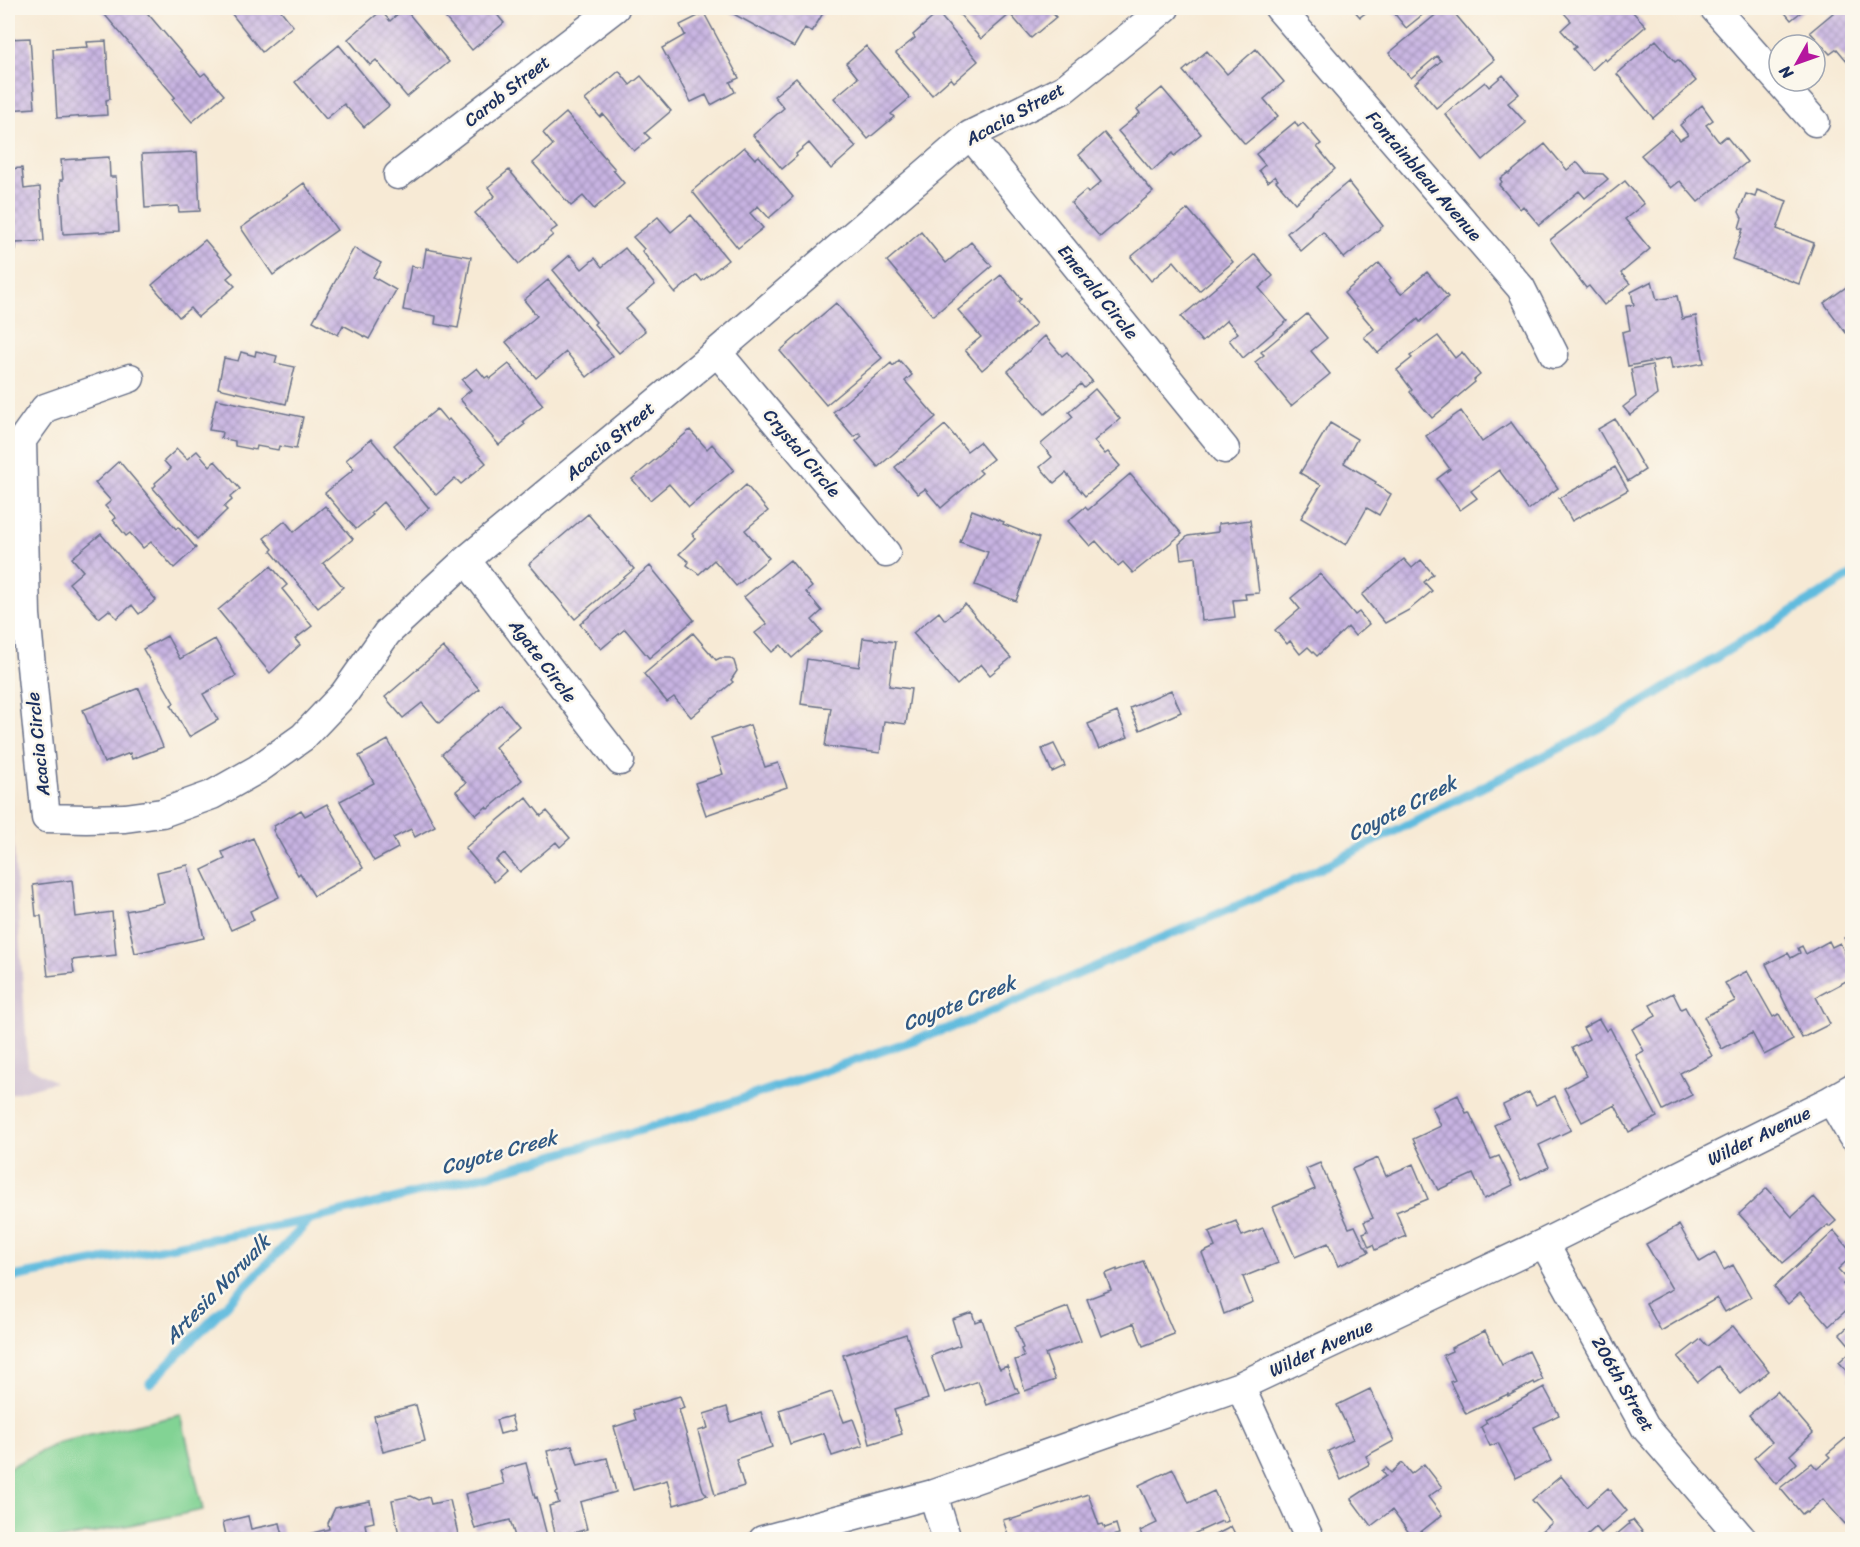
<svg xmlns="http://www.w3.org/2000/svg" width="1860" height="1547" font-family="Sriracha,sans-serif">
	<defs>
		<pattern id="building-cross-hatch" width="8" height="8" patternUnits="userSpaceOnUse" patternTransform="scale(1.5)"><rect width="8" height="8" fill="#c8b4e2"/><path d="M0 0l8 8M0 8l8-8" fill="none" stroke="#a293ba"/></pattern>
	</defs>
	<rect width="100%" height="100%" fill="#fbf7ec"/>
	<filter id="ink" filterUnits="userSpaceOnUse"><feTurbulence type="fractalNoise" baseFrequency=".0167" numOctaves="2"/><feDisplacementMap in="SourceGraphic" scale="12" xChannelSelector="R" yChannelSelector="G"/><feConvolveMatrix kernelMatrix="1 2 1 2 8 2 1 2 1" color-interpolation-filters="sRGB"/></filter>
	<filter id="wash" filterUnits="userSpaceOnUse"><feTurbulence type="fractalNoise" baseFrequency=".008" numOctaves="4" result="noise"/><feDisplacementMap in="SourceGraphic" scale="24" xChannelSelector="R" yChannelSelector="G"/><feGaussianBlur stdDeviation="1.35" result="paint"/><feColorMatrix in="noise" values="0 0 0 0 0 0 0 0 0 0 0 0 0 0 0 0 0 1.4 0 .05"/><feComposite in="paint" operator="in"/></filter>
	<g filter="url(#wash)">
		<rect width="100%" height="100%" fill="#f7ead5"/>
		<!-- railway -->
		<path fill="#cebed1" d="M8 756 28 1066 55 1082 8 1095Z"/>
		<!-- grass -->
		<path fill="#82d394" stroke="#4e8179" stroke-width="1.5" d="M181 1415 203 1510 62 1539H8V1468L60 1442Z"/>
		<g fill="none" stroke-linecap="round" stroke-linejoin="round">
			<!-- stream -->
			<path stroke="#60bbde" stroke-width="9" d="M8 1278 310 1220 494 1173 706 1111 967 1022 1299 879 1600 728 1852 575
				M150 1383 310 1220"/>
		</g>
		<g id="blocks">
			<!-- building -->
			<path fill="url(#building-cross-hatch)" d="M99 8H143L201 76 205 73 224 95 192 122 172 99 175 97Z
				M227 8H279L293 26 262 52Z
				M404 8 449 62 407 97 376 60 370 65 348 39 381 11 390 21Z
				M437 8H498L494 11 504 23 472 50Z
				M730 8H826L812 32 805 28 794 47 728 11Z
				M954 8H1048L1056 17 1031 38 1010 14 981 39Z
				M1352 8H1372L1360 17Z
				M1390 8H1431L1406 28Z
				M1444 8H1450L1494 60 1436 108 1415 83 1441 61 1437 56 1411 78 1389 53Z
				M1571 8H1629L1646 26 1606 61 1604 59 1592 70 1573 49 1576 47 1561 30 1571 21 1564 13Z
				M1781 8H1806L1791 20Z
				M1839 8H1852V67L1837 49 1830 54 1810 32Z
				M704 13 739 78 730 82 735 92 711 105 706 95 691 102 662 48 685 35 680 25Z
				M938 13 978 61 954 82 951 78 932 95 896 53 915 38 913 35Z
				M30 38 35 108 8 110V39Z
				M1656 40 1675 62 1678 60 1696 81 1653 118 1617 74Z
				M106 41 110 99 106 100 107 115 57 118 53 49 88 47 87 42Z
				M339 45 389 106 364 127 344 104 326 119 295 82Z
				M866 46 910 98 891 114 894 117 868 139 834 98 858 78 846 63Z
				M1256 49 1284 82 1264 99 1278 116 1245 144 1183 71 1207 51 1227 74Z
				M619 71 630 85 641 76 671 111 645 133 650 138 634 151 603 114 600 117 585 100Z
				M1503 75 1519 94 1508 103 1526 123 1483 160 1445 114 1485 82 1489 87Z
				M796 78 856 147 831 169 809 143 796 154 797 156 782 169 753 135 784 108 774 96Z
				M1162 88 1201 134 1174 156 1172 153 1152 171 1118 131 1140 113 1137 109Z
				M1702 105 1713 120 1706 125 1719 142 1726 136 1747 162 1698 202 1680 181 1671 188 1641 155 1671 130 1680 140 1688 135 1680 125Z
				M566 113 615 169 613 170 624 183 594 209 583 196 571 206 533 163 553 145 543 133Z
				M1295 122 1298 127 1303 123 1321 144 1317 147 1335 169 1295 203 1276 181 1278 180 1275 176 1268 182 1259 170 1265 165 1256 154Z
				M1104 133 1153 192 1100 237 1071 203 1086 190 1088 193 1101 182 1079 155Z
				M1545 144 1567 170 1577 162 1586 173 1603 174 1608 179 1585 198 1579 191 1539 225 1523 206 1520 209 1499 185 1502 182 1500 179 1508 173 1509 174Z
				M744 147 755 159 759 156 793 197 769 218 758 206 750 213 763 228 738 248 692 191Z
				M197 152 200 211 179 212 178 206 145 208 142 154Z
				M109 157 110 177H116L119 231 63 234 60 180H63L61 160Z
				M22 168 24 189 40 187 44 241 16 243V249L8 250V169Z
				M509 170 557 227 550 232 553 235 519 264 475 213 495 196 488 187Z
				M1625 181 1644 204 1625 219 1650 249 1621 273 1630 284 1604 305 1589 286 1586 288 1550 240Z
				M1348 182 1383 226 1344 258 1323 232 1301 251 1287 233Z
				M304 183 337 230 273 275 241 228Z
				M1757 190 1787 201 1777 229 1814 243 1799 284 1732 259 1743 229 1739 228 1742 218 1739 212 1746 194 1755 197Z
				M1188 209 1233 262 1199 291 1174 261 1151 281 1131 257Z
				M691 215 728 260 702 281 697 275 675 293 642 251 644 249 633 237 658 217 671 232Z
				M921 232 946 263 971 242 992 266 933 316 887 261Z
				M205 240 233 273 227 278 235 286 198 317 190 308 179 317 152 285Z
				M354 248 381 263 373 277 396 290 369 339 343 325 338 335 313 321Z
				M625 248 655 285 626 309 645 331 619 353 594 324 596 322 553 270 570 255 582 269 595 258 602 267Z
				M426 249 471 257 458 328 435 324 436 316 403 310 411 266 423 268Z
				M1255 254 1273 276 1259 288 1287 321 1243 358 1229 340 1238 333 1227 320 1202 342 1181 317Z
				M1379 263 1391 278 1389 280 1401 294 1427 272 1448 297 1420 322 1418 319 1378 353 1364 337 1374 329 1344 293Z
				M1001 275 1021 299 1018 302 1036 324 982 370 965 350 981 337 958 310Z
				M548 280 613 356 587 377 566 352 536 378 506 342 537 316 524 300Z
				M1652 281 1657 300 1677 296 1682 319 1696 316 1704 363 1672 369 1670 358 1628 366 1622 332 1630 330 1626 306 1634 305 1631 292Z
				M1852 283V328L1846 333 1824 303Z
				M836 303 882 358 826 405 780 351Z
				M1307 314 1327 338 1311 351 1330 374 1291 406 1255 362 1264 355 1261 352Z
				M1045 336 1062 356 1067 352 1092 381 1084 388 1081 384 1045 414 1008 371Z
				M1438 336 1455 358 1462 352 1480 375 1474 380 1475 382 1432 418 1410 392 1412 390 1397 370 1412 358 1410 356Z
				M256 351 277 356 275 363 295 367 286 404 218 388 224 358 238 361 241 352 255 356Z
				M899 360 912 375 905 381 936 417 878 467 856 441 862 436 859 433 854 437 833 412 891 363 893 366Z
				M509 364 543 405 523 421 525 424 499 445 460 399 471 390 462 380 477 368 485 378 488 376 490 379Z
				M1652 365 1657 395 1630 415 1623 407 1636 397 1631 369Z
				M1095 389 1120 419 1094 441 1105 454 1108 452 1120 466 1085 496 1066 473 1054 483 1040 467 1052 457 1041 444 1073 417 1069 412Z
				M216 399 303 417 296 449 279 446 278 450 257 446 256 450 235 446V441L221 438 222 432 209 430Z
				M437 409 447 421 449 419 486 463 461 484 455 478 436 495 394 445Z
				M1461 411 1482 442 1511 422 1558 488 1528 510 1499 470 1471 491 1477 498 1460 510 1437 479 1450 469 1426 436Z
				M1615 419 1645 470 1628 481 1598 429Z
				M1330 423 1357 439 1344 463 1376 482 1375 484 1391 494 1379 515 1367 508 1346 545 1301 518 1321 485 1300 473Z
				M945 425 967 451 979 442 993 459 979 470 982 473 941 508 925 489 918 494 895 467Z
				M690 430 707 449 712 444 734 470 689 507 669 484 650 500 632 479Z
				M371 439 429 508 405 529 383 502 371 513 373 515 356 529 325 493 354 469 346 460Z
				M177 449 187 459 197 451 210 466 215 461 240 489 230 497 232 500 224 507 227 510 197 539 153 488 156 485 155 483 171 469 164 461Z
				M119 461 176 529 178 527 196 548 174 568 151 542 143 548 130 533 126 536 113 520 116 518 105 506 111 501 95 483Z
				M1615 467 1628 490 1572 521 1559 498Z
				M1130 474 1182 534 1133 573 1123 562 1118 566 1096 541 1090 546 1068 521 1085 507 1088 510Z
				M746 485 768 511 745 530 769 558 736 586 714 560 699 574 687 565 689 562 679 554 695 538 692 534Z
				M325 506 353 539 323 563 343 587 318 608 271 551 273 549 264 538 285 521 294 532Z
				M972 510 1004 522 1003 524 1039 538 1016 601 975 585 988 552 960 542Z
				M588 514 634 569 575 619 529 564Z
				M1250 520 1259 593 1245 594 1246 599 1233 600 1235 617 1202 621 1196 557 1181 559 1179 544 1188 536 1218 532V524Z
				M101 534 156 600 139 614 132 605 117 618 109 610 99 618 69 583 83 571 72 558Z
				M1404 559 1412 568 1421 560 1433 574 1424 582 1432 591 1409 610 1385 623 1362 595Z
				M790 560 812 587 806 592 822 611 812 620 822 632 792 658 781 645 772 652 755 633 767 624 744 597Z
				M271 566 287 585 282 589 312 626 295 639 300 645 270 673 218 610Z
				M650 566 694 620 649 658 625 629 601 649 580 624Z
				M1320 574 1355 615 1359 612 1369 624 1355 636 1348 627 1317 656 1308 647 1300 654 1290 641 1287 644 1275 630 1300 609 1291 598Z
				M965 604 1011 658 990 675 981 664 957 685 913 633 939 612 945 620Z
				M693 633 716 660 720 658H730L734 661 737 671 731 680 733 682 691 717 674 697 667 702 644 674Z
				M167 636 180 659 215 639 236 676 203 694 218 720 189 737 171 705 174 703 143 649Z
				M863 638 895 642 889 686 911 689 906 724 884 721 880 753 825 746 831 708 801 704 807 659 859 667Z
				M443 647 479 689 439 723 422 703 403 718 385 697Z
				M139 688 163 747 132 759 130 753 104 763 83 710Z
				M1171 690 1181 712 1140 730 1130 708Z
				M501 704 519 726 495 747 522 780 488 809 486 807 476 815 456 791 466 783 442 754Z
				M1117 712 1128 737 1099 749 1088 724Z
				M750 725 765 767 778 763 787 787 706 815 695 783 723 774 711 738Z
				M388 740 435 826 415 837 411 829 393 838 398 848 374 861 340 801 374 783 359 756Z
				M1054 744 1065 766 1052 772 1042 749Z
				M526 797 541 816 547 811 570 838 560 847 556 842 520 872 504 853 496 860 506 871 494 882 465 848Z
				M327 804 363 868 314 896 300 873 298 875 273 830 275 829 274 826 301 810 305 816Z
				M253 838 279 897 250 911 254 920 231 930 202 870 225 859 222 852Z
				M188 865 204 938 135 953 126 911 164 903 157 872Z
				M72 880 76 917 112 912 116 955 72 960 74 973 48 976 41 916H36L33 885Z
				M1852 933V957L1851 958 1847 951 1851 948 1844 938Z
				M1829 941 1832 947 1840 943 1852 967V973L1848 975 1850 979 1816 997 1830 1024 1802 1038 1766 964 1788 953 1791 958 1800 953 1798 948 1802 946 1806 954Z
				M1747 971 1773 1017 1779 1014 1793 1040 1764 1055 1752 1033 1722 1049 1704 1017 1735 1001 1725 983Z
				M1673 993 1681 1009 1685 1007 1712 1056 1680 1073 1692 1095 1663 1110 1636 1055 1644 1051 1632 1029 1656 1016 1650 1005Z
				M1599 1019 1606 1031 1610 1028 1657 1117 1629 1132 1615 1105 1582 1122 1564 1088 1587 1076 1572 1048 1589 1039 1583 1028Z
				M1529 1092 1536 1105 1555 1096 1571 1130 1539 1145 1549 1167 1521 1180 1494 1125 1509 1118 1503 1105Z
				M1458 1095 1466 1113 1469 1112 1491 1159 1499 1156 1513 1185 1484 1199 1473 1174 1438 1190 1413 1139 1441 1126 1432 1107Z
				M1378 1158 1386 1176 1413 1164 1428 1199 1396 1212 1406 1236 1375 1250 1373 1245 1369 1247 1363 1233 1368 1231 1364 1222 1373 1218 1352 1169Z
				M1320 1163 1349 1228 1355 1226 1365 1247H1366L1369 1252 1338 1266 1328 1243 1295 1257 1273 1207 1315 1189 1306 1169Z
				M1767 1188 1792 1217 1814 1197 1836 1221 1829 1227 1828 1225 1783 1263 1739 1214Z
				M1236 1221 1242 1236 1263 1228 1278 1263 1243 1277 1253 1302 1224 1314 1214 1283 1202 1253 1215 1247 1209 1232Z
				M1679 1225 1700 1262 1715 1253 1724 1270 1733 1265 1751 1297 1725 1312 1717 1298 1661 1331 1646 1303 1672 1289 1646 1244Z
				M1834 1231 1852 1252V1256L1838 1269 1848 1280 1843 1284 1852 1295V1305L1829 1326 1800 1293 1788 1304 1774 1287Z
				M1143 1261 1174 1334 1143 1346 1134 1323 1101 1336 1087 1299 1111 1290 1105 1274 1117 1269V1271Z
				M1068 1307 1081 1341 1045 1354 1055 1380 1025 1391 1015 1360 1024 1357 1021 1349 1023 1348 1015 1327Z
				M972 1312 975 1322 982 1319 995 1359 1000 1369 1007 1366 1015 1388H1017L1019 1393 987 1405 978 1381 945 1393 931 1356 960 1345 952 1319Z
				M1852 1323V1348L1840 1334Z
				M1733 1326 1769 1371 1740 1394 1718 1366 1698 1382 1678 1357 1701 1339 1707 1346Z
				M1485 1331 1502 1365 1529 1351 1543 1380 1535 1384 1534 1382 1508 1396V1394L1466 1414 1450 1382 1455 1380 1443 1355 1452 1351 1451 1348Z
				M906 1334 928 1399 894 1410 902 1434 870 1444 863 1416 843 1355Z
				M1852 1350V1383L1849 1379 1851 1376 1839 1362Z
				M1544 1387 1559 1415 1534 1427 1551 1461 1516 1478 1498 1443 1490 1446 1481 1427 1487 1423 1485 1420Z
				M1370 1389 1394 1441 1366 1456 1370 1464 1341 1480 1328 1451 1353 1439 1337 1405Z
				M1777 1391 1813 1433 1790 1455 1797 1463 1776 1484 1754 1458 1772 1442 1749 1415Z
				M832 1392 844 1422 853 1419 863 1446 832 1456 824 1433 790 1444 779 1410Z
				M680 1396 684 1408 679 1410 703 1490 707 1495 674 1505 667 1480 633 1490 614 1427 636 1420 633 1410Z
				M416 1405 425 1441 383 1452 374 1416Z
				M727 1407 731 1422 761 1412 772 1447 736 1459 744 1486 715 1495 698 1431 708 1428 704 1414Z
				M511 1416 515 1430 500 1434 496 1420Z
				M1846 1438 1852 1445V1517L1845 1524 1823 1499 1807 1513 1806 1511 1802 1514 1780 1488 1812 1463 1817 1469 1830 1457 1827 1454Z
				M572 1445 578 1465 607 1458 616 1492 580 1502 587 1529 556 1538 549 1506 559 1503 556 1493 558 1492 547 1451Z
				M526 1463 535 1498 537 1497 548 1540H516L510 1520 475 1529 465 1494 504 1484 500 1470Z
				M1402 1463 1411 1474 1424 1464 1442 1487 1428 1497 1442 1515 1413 1538 1392 1510 1371 1526 1351 1499 1386 1476 1382 1471 1386 1468 1391 1473Z
				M1173 1469 1189 1503 1214 1491 1228 1521 1223 1523 1222 1521 1180 1540H1144L1140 1531 1157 1523 1139 1485Z
				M1561 1476 1586 1507 1608 1488 1627 1511 1601 1533 1596 1527 1581 1540H1545L1540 1533 1552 1523 1532 1500Z
				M1088 1494 1099 1525 1103 1524 1105 1528 1116 1524 1119 1534 1108 1537 1109 1540H1010L1003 1520 1010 1518V1520Z
				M411 1496 419 1500 429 1497 431 1504 450 1500 458 1534 436 1540H400L392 1500Z
				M370 1501 374 1522 365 1524 368 1540H309L308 1534 329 1529 328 1523 335 1508Z
				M248 1516 251 1529 280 1523 284 1540H227L223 1522Z
				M1633 1520 1649 1540H1610L1629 1524 1628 1522Z
				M1231 1526 1238 1540H1205L1227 1529Z"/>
		</g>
	</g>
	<g filter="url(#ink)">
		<use href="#blocks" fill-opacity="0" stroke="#687088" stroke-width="1.5"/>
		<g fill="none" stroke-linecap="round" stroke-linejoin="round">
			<defs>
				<path id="minor" d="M1279 8 1521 288 1554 354
					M1714 8 1815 122
					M970 135 1225 449
					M398 175 615 8
					M717 352 886 553
					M130 378 45 408 22 440 26 615 46 818 86 819 125 818 162 813 212 795 258 769 303 737 344 694 387 633 466 560 717 352 970 135 1064 89 1165 8
					M466 560 620 761
					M1831 1100 1852 1136
					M1544 1243 1645 1427 1743 1540
					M1240 1386 1310 1540
					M933 1494 947 1540
					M763 1540 933 1494 1240 1386 1544 1243 1831 1100 1852 1088"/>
			</defs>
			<!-- minor casing -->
			<use href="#minor" stroke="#687088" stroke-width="31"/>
			<!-- minor -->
			<use href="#minor" stroke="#fff" stroke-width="28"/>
		</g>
	</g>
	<g text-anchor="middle" stroke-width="5" stroke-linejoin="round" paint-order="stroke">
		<!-- street labels -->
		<g font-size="18" fill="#1b2f5e" stroke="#fbf7ec">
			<text transform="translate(507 91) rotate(-38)" y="6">Carob Street</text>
			<text transform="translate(1015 114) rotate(-29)" y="6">Acacia Street</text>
			<text transform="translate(1424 176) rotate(49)" y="6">Fontainbleau Avenue</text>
			<text transform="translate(1098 292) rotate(51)" y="6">Emerald Circle</text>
			<text transform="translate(610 441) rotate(-40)" y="6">Acacia Street</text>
			<text transform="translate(802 453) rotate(50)" y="6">Crystal Circle</text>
			<text transform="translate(543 661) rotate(53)" y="6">Agate Circle</text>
			<text transform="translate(38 744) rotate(-96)" y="6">Acacia Circle</text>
			<text transform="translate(1759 1136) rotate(-26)" y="6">Wilder Avenue</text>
			<text transform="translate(1321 1348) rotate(-25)" y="6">Wilder Avenue</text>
			<text transform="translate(1623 1384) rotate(60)" y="6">206th Street</text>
		</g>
		<!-- water labels -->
		<g font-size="20" font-style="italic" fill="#305984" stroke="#fbf7ec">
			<text transform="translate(1402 808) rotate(-27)" y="7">Coyote Creek</text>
			<text transform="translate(959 1003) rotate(-21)" y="7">Coyote Creek</text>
			<text transform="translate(499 1152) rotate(-15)" y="7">Coyote Creek</text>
			<text transform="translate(217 1289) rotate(-46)" y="7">Artesia Norwalk</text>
		</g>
	</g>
	<!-- margin -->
	<rect width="1860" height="1547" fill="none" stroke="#fbf7ec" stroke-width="30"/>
	<!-- north arrow -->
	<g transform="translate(1797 63) rotate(230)"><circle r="28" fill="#fbf7ec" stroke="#a1a7b3" stroke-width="1.5"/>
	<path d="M0-4.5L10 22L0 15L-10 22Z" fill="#b5179e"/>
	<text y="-9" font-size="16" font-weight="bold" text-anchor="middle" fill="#1b2f5e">N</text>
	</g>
</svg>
